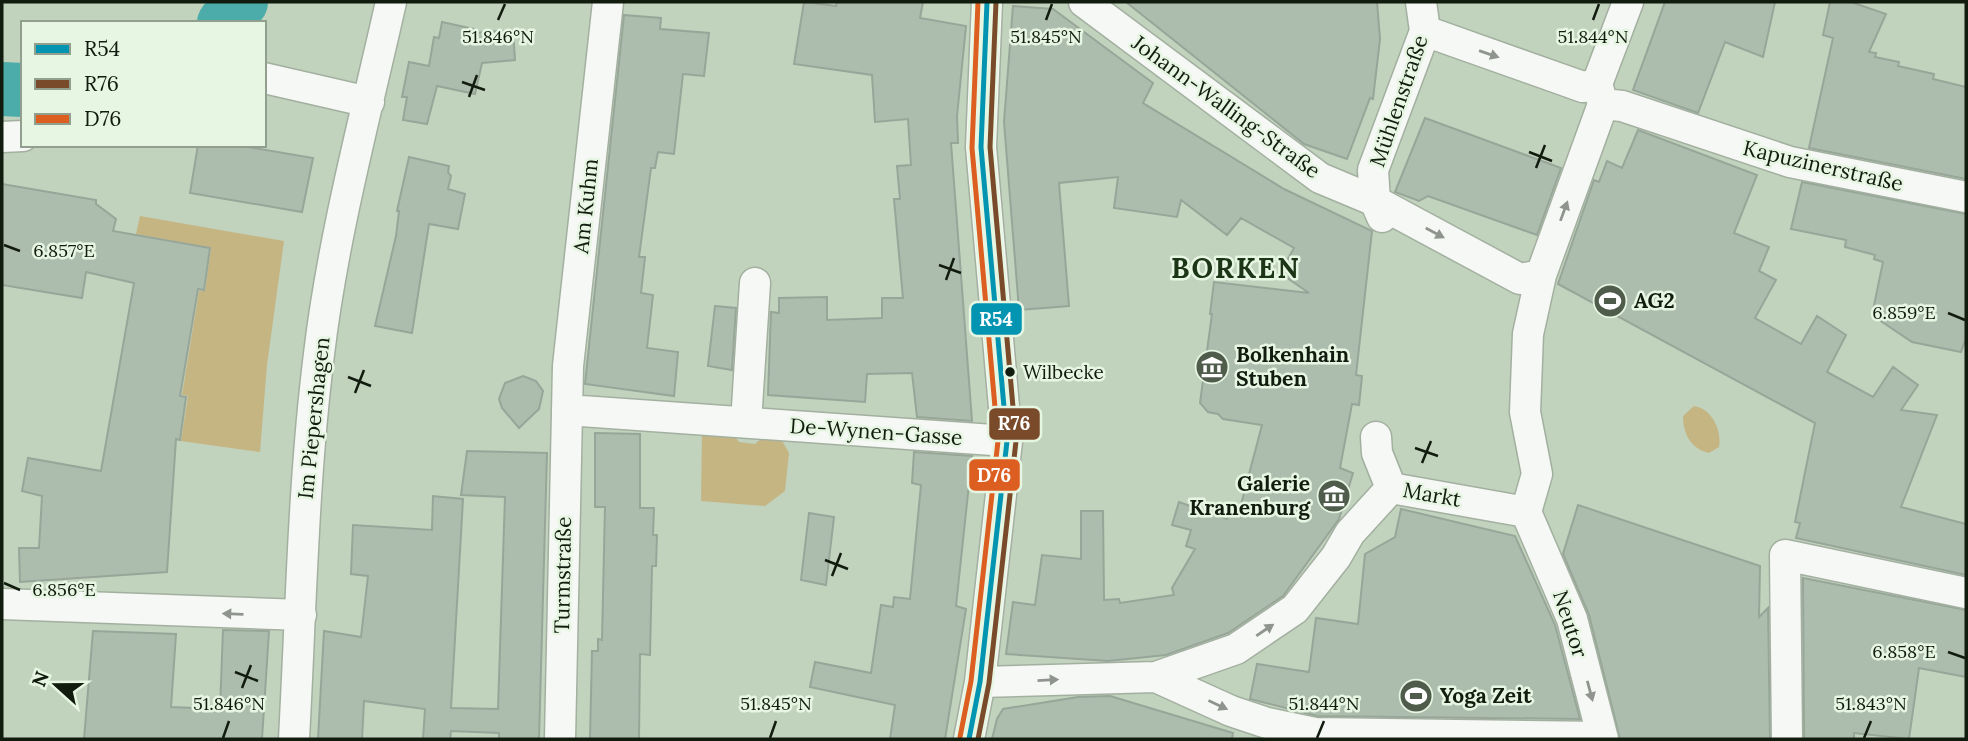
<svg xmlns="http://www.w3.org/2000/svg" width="1968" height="741" font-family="Lora,serif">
	<rect width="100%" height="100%" fill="#c1d2bd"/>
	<!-- green -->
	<path fill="#c5b583" d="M140 216 284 241 267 365 260 452 181 441 188 396 182 395 199 291H205L211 248 136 234Z
		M1694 406C1712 409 1722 430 1719 447L1709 453C1691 449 1683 434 1683 416Z
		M702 433 734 435 739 442 755 444 762 438 781 439 789 453 785 491 765 506 701 501Z"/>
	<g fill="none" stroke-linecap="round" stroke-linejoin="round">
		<!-- river -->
		<path stroke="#4caca9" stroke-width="54" d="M224 23 241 2
			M2 89 23 90"/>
	</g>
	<!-- building -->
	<path fill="#acbdae" stroke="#97a698" stroke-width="2" d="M804 2 836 6 837 2H923L920 18 966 26 957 116 958 143H951L972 421 917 417 912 373 867 374 865 402 768 395 771 312 779 313V298L827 297V320L882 318V298H903L894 199H900L897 166 911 165 908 119 875 122 872 75 794 64Z
		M1126 2H1377L1380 39 1373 99 1370 98 1347 159 1304 144Z
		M1665 2H1775L1763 57 1725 42 1698 113 1633 90Z
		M1830 2H1851L1886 14 1869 52 1876 53 1875 57 1899 62 1898 66 1934 74 1933 79 1966 87V179L1809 148 1833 38 1823 35Z
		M1013 6 1053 9 1153 83 1143 103 1284 189 1372 231 1356 375 1362 376 1359 405 1352 404 1340 468 1353 473 1339 519 1283 596 1228 633 1166 655 1108 661 1006 654 1013 602 1035 605 1042 555 1081 559V511H1103L1104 600 1119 599 1120 603 1174 595 1172 588 1195 549 1186 546 1191 530 1172 525 1179 502 1227 519 1232 510 1239 512 1262 425 1223 419 1218 414 1208 412 1200 403 1212 314H1210L1214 282 1309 293 1280 273 1294 248 1241 218 1227 235 1181 200 1177 217 1114 208 1118 177 1059 183 1069 306 1019 310 1004 122Z
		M624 15 661 18 660 29 709 33 704 76 683 74 674 154 658 152 655 168H651L639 257H645L641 293 653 295 647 348 678 352 674 396 585 384Z
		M442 22 474 29 473 33 513 30 515 60 482 63 475 94 437 86 427 124 403 120 407 97H402L409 62 429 66 434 37 439 38Z
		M1425 118 1561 168 1537 235 1428 196 1419 201 1395 192Z
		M1638 130 1757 175 1734 233 1769 247 1759 271 1776 280 1755 318 1801 344 1817 316 1846 335 1827 372 1873 397 1893 367 1918 385 1901 410 1937 415 1901 507 1966 524V575L1796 538 1800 523 1795 522 1815 423 1558 284 1594 180 1599 182 1607 161 1622 168Z
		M198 145H236L313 158 302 212 190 193Z
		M409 157 449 166 448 172 451 176 448 189 465 194 458 229 429 224 412 333 375 326 396 236 399 211H397Z
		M1802 182 1966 214V338L1961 352 1912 342 1872 315 1883 262 1874 259 1875 255 1845 247 1846 240 1791 229Z
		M2 184 96 200V204L116 219 113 231 210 248 204 290 198 289 180 396 186 397 180 440 176 439 167 572 20 582 19 548H39L42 496 22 491 28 458 101 471 134 283 86 272 82 298 2 285Z
		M715 306 736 308 732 370 708 366Z
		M523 376 536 381 543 391 539 409 519 428 502 408 499 399 505 383Z
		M595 433 640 434V508H654L653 535H657L656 566H652L650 655 640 654 639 739H590L592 651H598V639L602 640 605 507H595Z
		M467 451 547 453 539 739H499V733L451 731 450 739H423L425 709 364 701 362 739H318L324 631 361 637 368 576 351 574 353 525 432 530 433 496 463 499 451 708 498 709 505 497 461 495Z
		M914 452 972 456 956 606 966 609 945 739H890L895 705 810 687 815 662 871 673 881 605 893 607 894 597 910 599 921 485 912 483Z
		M1578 505 1760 566 1759 617 1768 608 1770 739H1620L1589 615 1563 554Z
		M1401 509 1515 536 1555 625 1580 719 1317 716 1250 699 1257 664 1309 672 1316 618 1358 624 1365 554 1395 537Z
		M809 513 834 517 826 585 801 580Z
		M1803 578 1966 610V677L1919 668 1909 739 1854 733V739H1804Z
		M223 630 269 631 262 739H84L93 631 176 634 171 707 220 709Z
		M1110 696 1233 733 1232 739H992L997 719 1003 709 1078 697Z"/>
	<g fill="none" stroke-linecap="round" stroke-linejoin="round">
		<defs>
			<path id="minor" d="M1084 2 1320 178 1375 201 1520 279 1541 275
				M1425 31 1583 87 1597 84
				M264 78 369 102
				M1603 104 1622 106 1790 162 1966 197
				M2 137 23 136
				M1382 217 1375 201 1373 170 1425 31 1421 2
				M567 410 1007 441
				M746 422 755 283
				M1376 437 1377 453 1391 488
				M1391 488 1526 512
				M1526 512 1537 474 1525 412 1528 334 1541 275 1603 104 1597 84 1628 2
				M1526 512 1572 619 1603 739
				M2 604 301 615
				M1156 677 1231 711 1267 723 1315 733 1602 737
				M980 682 1156 677 1236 649 1295 609 1336 557 1350 533 1391 488
				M294 739C301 611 303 482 319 354 333 236 365 118 391 2
				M560 739 568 366 608 2
				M969 739 980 682 1007 441 981 147 987 2
				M1787 739 1785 555 1966 593"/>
		</defs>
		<!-- minor casing -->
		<use href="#minor" stroke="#a3b0a0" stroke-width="33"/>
		<!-- minor -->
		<use href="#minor" stroke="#f6f8f5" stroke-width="30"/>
		<defs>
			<path id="bus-1" d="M969 739 980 682 1007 441 981 147 987 2"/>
			<path id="bus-2" d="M978 739 989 683 1016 441 990 147 996 2"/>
			<path id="bus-3" d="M960 737 971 681 998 441 972 148 978 2"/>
		</defs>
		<!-- bus-1 casing -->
		<use href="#bus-1" stroke="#e7f6e3" stroke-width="10"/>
		<!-- bus-2 casing -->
		<use href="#bus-2" stroke="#e7f6e3" stroke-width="10"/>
		<!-- bus-3 casing -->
		<use href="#bus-3" stroke="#e7f6e3" stroke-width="10"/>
		<!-- bus-1 -->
		<use href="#bus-1" stroke="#0394b1" stroke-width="5"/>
		<!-- bus-2 -->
		<use href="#bus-2" stroke="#7a4b2a" stroke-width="5"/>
		<!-- bus-3 -->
		<use href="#bus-3" stroke="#dc5e20" stroke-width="5"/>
	</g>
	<!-- one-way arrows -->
	<defs><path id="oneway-solid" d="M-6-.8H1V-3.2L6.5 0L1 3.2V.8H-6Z" transform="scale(1.75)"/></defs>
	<g fill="#8f958e">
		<use href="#oneway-solid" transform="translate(1489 54) rotate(19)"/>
		<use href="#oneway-solid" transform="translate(1564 211) rotate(-70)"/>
		<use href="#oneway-solid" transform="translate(1435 233) rotate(28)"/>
		<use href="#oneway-solid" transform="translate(233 614) rotate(-178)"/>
		<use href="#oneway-solid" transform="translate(1265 630) rotate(-34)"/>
		<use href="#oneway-solid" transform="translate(1048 680) rotate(-3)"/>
		<use href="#oneway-solid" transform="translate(1590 691) rotate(75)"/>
		<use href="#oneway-solid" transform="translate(1218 705) rotate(25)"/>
	</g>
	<!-- ticks -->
	<path fill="none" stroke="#111c0f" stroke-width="2.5" d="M498 20 505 4M1046 20 1052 4M1593 20 1599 4M462 82 485 90M469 97 477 75M1529 152 1552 161M1536 168 1545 145M4 245 20 251M939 265 961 273M946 280 954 258M1948 313 1965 320M348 377 371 386M355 393 364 370M1415 448 1438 456M1422 463 1431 441M825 560 848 569M832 576 841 553M4 583 20 590M1948 652 1965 658M235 672 258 681M242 688 251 665M223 738 229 721M770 738 776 721M1317 738 1324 721M1864 738 1871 721"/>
	<!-- icons -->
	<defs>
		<symbol id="stadium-disc" viewBox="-11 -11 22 22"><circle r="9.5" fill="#4f5c4c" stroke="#e7f6e3"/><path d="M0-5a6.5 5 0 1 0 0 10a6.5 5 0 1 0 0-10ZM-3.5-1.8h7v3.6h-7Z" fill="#fff"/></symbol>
		<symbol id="museum-disc" viewBox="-11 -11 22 22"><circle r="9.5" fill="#4f5c4c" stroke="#e7f6e3"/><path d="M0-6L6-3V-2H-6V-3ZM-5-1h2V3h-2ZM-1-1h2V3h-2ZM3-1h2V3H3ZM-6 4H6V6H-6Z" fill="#fff"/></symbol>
	</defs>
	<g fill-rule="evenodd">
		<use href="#stadium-disc" x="1591" y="282" width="38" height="38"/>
		<use href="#museum-disc" x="1193" y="348" width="38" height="38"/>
		<use href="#museum-disc" x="1315" y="477" width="38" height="38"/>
		<use href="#stadium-disc" x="1397" y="677" width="38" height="38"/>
	</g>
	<!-- markers -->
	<circle fill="#111c0f" stroke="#e7f6e3" stroke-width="2.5" cx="1010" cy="372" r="6"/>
	<g text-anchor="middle" stroke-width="5" stroke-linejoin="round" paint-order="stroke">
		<!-- bus labels -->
		<g font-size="19" fill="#111c0f" stroke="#e7f6e3" text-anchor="start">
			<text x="1023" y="379">Wilbecke</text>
		</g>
		<!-- street labels -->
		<g font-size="21" fill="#111c0f" stroke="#e7f6e3">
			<text transform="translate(1399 101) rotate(-71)" y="7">Mühlenstraße</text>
			<text transform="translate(1226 107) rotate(36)" y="7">Johann-Walling-Straße</text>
			<text transform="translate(1823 166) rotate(13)" y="7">Kapuzinerstraße</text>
			<text transform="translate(586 206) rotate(-84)" y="7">Am Kuhm</text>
			<text transform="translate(314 418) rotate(-84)" y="7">Im Piepershagen</text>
			<text transform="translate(876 432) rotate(4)" y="7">De-Wynen-Gasse</text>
			<text transform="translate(1432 495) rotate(10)" y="7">Markt</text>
			<text transform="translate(563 575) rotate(-89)" y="7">Turmstraße</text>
			<text transform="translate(1570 624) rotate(72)" y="7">Neutor</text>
		</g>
		<!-- poi labels -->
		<g font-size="21" font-weight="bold" fill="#111c0f" stroke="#e7f6e3" text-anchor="start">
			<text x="1634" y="308">AG2</text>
			<text x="1236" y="362">Bolkenhain<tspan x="1236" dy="24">Stuben</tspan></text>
			<text x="1310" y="491" text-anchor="end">Galerie<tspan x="1310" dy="24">Kranenburg</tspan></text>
			<text x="1440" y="703">Yoga Zeit</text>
		</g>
		<!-- district labels -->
		<g font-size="28" font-weight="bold" letter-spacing="2" fill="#1d3517" stroke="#e7f6e3">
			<text x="1236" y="278">BORKEN</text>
		</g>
	</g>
	<g font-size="18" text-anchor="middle" fill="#111c0f" stroke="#e7f6e3" stroke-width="5" stroke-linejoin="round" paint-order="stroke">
		<text x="498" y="43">51.846°N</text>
		<text x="1046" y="43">51.845°N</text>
		<text x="1593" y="43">51.844°N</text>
		<text x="64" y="257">6.857°E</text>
		<text x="1904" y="319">6.859°E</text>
		<text x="64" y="596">6.856°E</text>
		<text x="1904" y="658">6.858°E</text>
		<text x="229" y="710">51.846°N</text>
		<text x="776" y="710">51.845°N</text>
		<text x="1324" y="710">51.844°N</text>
		<text x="1871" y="710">51.843°N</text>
	</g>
	<g stroke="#e7f6e3" stroke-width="2.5">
		<rect x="970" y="302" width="53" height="34" rx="7" fill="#0394b1"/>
		<rect x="988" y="407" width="53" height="34" rx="7" fill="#7a4b2a"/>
		<rect x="968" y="458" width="53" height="34" rx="7" fill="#dc5e20"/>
	</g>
	<g font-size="19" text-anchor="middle" font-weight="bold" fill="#fff">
		<text x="996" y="326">R54</text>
		<text x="1014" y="430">R76</text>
		<text x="994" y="482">D76</text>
	</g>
	<!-- border -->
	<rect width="1968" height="741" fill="none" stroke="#111c0f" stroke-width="7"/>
	<!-- legend -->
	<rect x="21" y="21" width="245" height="126" fill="#e7f6e3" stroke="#919f8e" stroke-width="2"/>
	<rect x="35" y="44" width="35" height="10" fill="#0394b1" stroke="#919f8e" stroke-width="2"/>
	<text x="84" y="56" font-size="21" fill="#111c0f">R54</text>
	<rect x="35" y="79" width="35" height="10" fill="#7a4b2a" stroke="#919f8e" stroke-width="2"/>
	<text x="84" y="91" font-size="21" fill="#111c0f">R76</text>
	<rect x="35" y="114" width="35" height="10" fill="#dc5e20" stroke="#919f8e" stroke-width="2"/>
	<text x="84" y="126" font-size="21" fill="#111c0f">D76</text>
	<!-- north arrow -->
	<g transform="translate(56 685) rotate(291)" stroke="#e7f6e3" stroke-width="5" paint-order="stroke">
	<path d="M0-5L12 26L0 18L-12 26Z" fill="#111c0f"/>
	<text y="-10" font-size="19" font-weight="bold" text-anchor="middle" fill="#111c0f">N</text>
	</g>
</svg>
